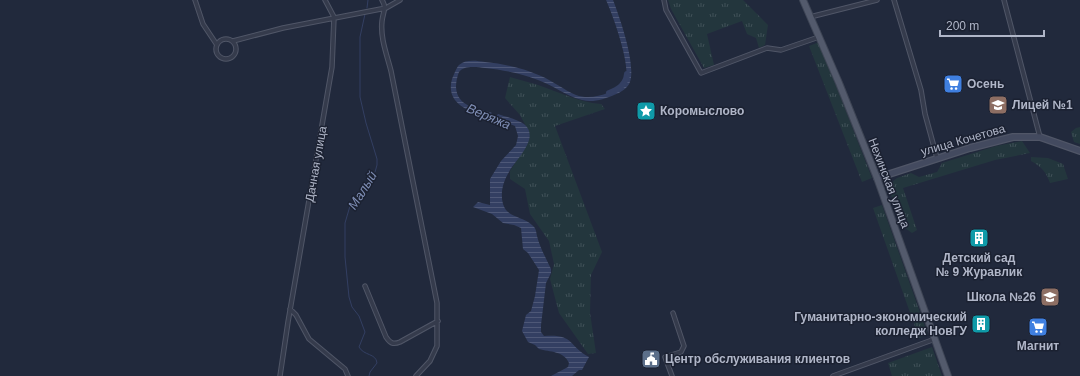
<svg xmlns="http://www.w3.org/2000/svg" width="1080" height="376" font-family="Arial,sans-serif">
	<defs>
		<pattern id="grass-tufts" width="24" height="20" patternUnits="userSpaceOnUse"><rect width="24" height="20" fill="#23363d"/><path d="M3 7l-1-3M5 7V3M7 7l1-3M15 17l-1-3M17 17v-4M19 17l1-3" fill="none" stroke="#405158"/></pattern>
		<pattern id="water-rules" width="6" height="5" patternUnits="userSpaceOnUse"><rect width="6" height="5" fill="#333f62"/><path d="M0 2.5h6" fill="none" stroke="#4e5877"/></pattern>
	</defs>
	<rect width="100%" height="100%" fill="#21293c"/>
	<!-- grass -->
	<path fill="url(#grass-tufts)" d="M668 0H743L768 25 765 45 759 48 756 38 747 34 742 21 707 34 714 65 704 68 671 9Z
		M819 42 872 178 862 182 809 46Z
		M510 77C519 80 529 82 538 85 559 92 578 102 601 104L605 109 555 126 602 252 591 275 590 313 596 353 588 354 559 313 550 279 554 264 549 241 530 214 525 189 510 179V171L527 144 528 130 520 115 505 98Z
		M1080 127V144L1074 142 1071 132 1076 128Z
		M1022 141 1030 153 995 160 903 188 917 230 912 233 901 225 890 192 891 183 897 178 911 173 919 177 937 172 942 163 996 146Z
		M1031 157 1048 158 1063 164 1068 179 1050 183C1046 172 1042 167 1031 161Z
		M882 205 928 335 919 338 873 208Z
		M932 347 942 376H892L888 363Z"/>
	<!-- water -->
	<path fill="url(#water-rules)" d="M606 0H613C620 18 636 64 630 82 628 88 620 93 614 95 604 99 593 103 582 100 566 96 553 85 538 80 520 73 503 70 485 68 477 67 464 65 459 72 457 77 456 82 456 87 457 107 477 108 492 113L489 117C470 112 445 104 452 79 454 75 456 68 459 65 466 59 477 61 485 62 505 64 523 68 541 76 553 81 564 90 576 95 592 101 614 93 626 81 630 63 614 18 606 0Z
		M498 114C506 117 517 119 524 124 541 138 515 160 509 172 503 182 500 193 503 204 507 218 523 216 532 225 536 228 536 231 537 236 540 248 546 258 551 269V273L546 283 541 325V332L544 336C575 334 567 345 589 357L582 370H579L572 376H551L568 367 569 363C564 351 550 352 539 349L535 345 528 342 522 331 526 315 531 311 535 296 539 270 528 253 523 249 521 228 514 225 503 223 492 214 473 207 478 202 490 205V179L501 161 516 145 518 136 515 126 495 118Z"/>
	<g fill="none" stroke-linecap="round" stroke-linejoin="round">
		<!-- stream -->
		<path stroke="#333f62" stroke-width="1" d="M367 8 368 0
			M365 14 360 37V97L366 123 377 159V165L375 172 350 206 345 223V257L349 297 352 307 359 316 365 332 359 347C364 356 376 353 377 363L370 372 369 376"/>
		<!-- river -->
		<path stroke="#333f62" stroke-width="6" d="M609 93C618 90 626 84 627 74"/>
		<defs>
			<path id="minor" d="M195 0 203 24 217 45
				M382 0C387 8 383 12 382 21 380 38 387 55 391 71L437 303V346L430 361 416 376
				M664 0 666 10 701 73 767 48 781 50 819 37
				M894 0 921 90 925 114 937 158
				M1004 0 1040 137
				M810 17 877 0
				M216 49a10 10 0 1 1 20 0a10 10 0 1 1-20 0Z
				M233 41 283 28 386 8 400 0
				M365 286 386 337C390 343 393 345 400 342L438 321
				M290 309 296 315 309 339 345 369 348 376
				M280 376 288 322 332 67 334 17 325 0
				M672 376 665 357 681 352 684 346 673 313
				M833 376 935 339"/>
			<path id="secondary" d="M877 178 970 148 1013 137H1040L1080 151"/>
			<path id="primary" d="M803 0 839 83 877 178 948 376"/>
		</defs>
		<!-- minor casing -->
		<use href="#minor" stroke="#505667" stroke-width="5.5"/>
		<!-- secondary casing -->
		<use href="#secondary" stroke="#505667" stroke-width="8"/>
		<!-- primary casing -->
		<use href="#primary" stroke="#3e4555" stroke-width="8"/>
		<!-- minor -->
		<use href="#minor" stroke="#353b4c" stroke-width="3.5"/>
		<!-- secondary -->
		<use href="#secondary" stroke="#434a5f" stroke-width="5.5"/>
		<!-- primary -->
		<use href="#primary" stroke="#535a6c" stroke-width="6"/>
	</g>
	<!-- icons -->
	<defs>
		<symbol id="supermarket-square" viewBox="-11 -11 22 22"><rect x="-9" y="-9" width="18" height="18" rx="4" fill="#3f7fe0" stroke="#1b2131"/><path d="M-6-5.5h2.5l.6 2H6L4.5 2H-2.5L-4.4-4H-6ZM-1.5 3.2a1.3 1.3 0 1 0 .1 0ZM3 3.2a1.3 1.3 0 1 0 .1 0Z" fill="#fff"/></symbol>
		<symbol id="university-square" viewBox="-11 -11 22 22"><rect x="-9" y="-9" width="18" height="18" rx="4" fill="#8d6e63" stroke="#1b2131"/><path d="M0-5L7-2L0 1L-7-2ZM-4 1L0 2.5L4 1V4Q0 6-4 4Z" fill="#fff"/></symbol>
		<symbol id="sight-square" viewBox="-11 -11 22 22"><rect x="-9" y="-9" width="18" height="18" rx="4" fill="#0f9aa8" stroke="#1b2131"/><path d="M0-6L1.8-2.2L6-1.7L2.9 1.2L3.7 5.4L0 3.3L-3.7 5.4L-2.9 1.2L-6-1.7L-1.8-2.2Z" fill="#fff"/></symbol>
		<symbol id="building-square" viewBox="-11 -11 22 22"><rect x="-9" y="-9" width="18" height="18" rx="4" fill="#0f9aa8" stroke="#1b2131"/><path d="M-4-6H4V6H1V3H-1V6H-4ZM-2.5-4.3h1.7v1.8h-1.7ZM.8-4.3h1.7v1.8H.8ZM-2.5-1h1.7V.8h-1.7ZM.8-1h1.7V.8H.8Z" fill="#fff"/></symbol>
		<symbol id="school-square" viewBox="-11 -11 22 22"><rect x="-9" y="-9" width="18" height="18" rx="4" fill="#8d6e63" stroke="#1b2131"/><path d="M0-5L7-2L0 1L-7-2ZM-4 1L0 2.5L4 1V4Q0 6-4 4Z" fill="#fff"/></symbol>
		<symbol id="civic-square" viewBox="-11 -11 22 22"><rect x="-9" y="-9" width="18" height="18" rx="4" fill="#5c6f8a" stroke="#1b2131"/><path d="M-.6-6.5H3V-4.5H.6V-3L4-1V1h2V6H-6V1h2V-1L-.6-3ZM-1.2 2.5V6h2.4V2.5Z" fill="#fff"/></symbol>
	</defs>
	<g fill-rule="evenodd">
		<use href="#supermarket-square" x="942" y="73" width="22" height="22"/>
		<use href="#university-square" x="987" y="94" width="22" height="22"/>
		<use href="#sight-square" x="635" y="100" width="22" height="22"/>
		<use href="#building-square" x="968" y="227" width="22" height="22"/>
		<use href="#school-square" x="1039" y="286" width="22" height="22"/>
		<use href="#building-square" x="970" y="313" width="22" height="22"/>
		<use href="#supermarket-square" x="1027" y="316" width="22" height="22"/>
		<use href="#civic-square" x="640" y="348" width="22" height="22"/>
	</g>
	<g text-anchor="middle" stroke-width="3" stroke-linejoin="round" paint-order="stroke">
		<!-- poi labels -->
		<g font-size="12" font-weight="bold" fill="#b0b6c8" stroke="#1b2131" text-anchor="start">
			<text x="967" y="88">Осень</text>
			<text x="1012" y="109">Лицей №1</text>
			<text x="660" y="115">Коромыслово</text>
			<text x="979" y="262" text-anchor="middle">Детский сад<tspan x="979" dy="14">№ 9 Журавлик</tspan></text>
			<text x="1036" y="301" text-anchor="end">Школа №26</text>
			<text x="967" y="321" text-anchor="end">Гуманитарно-экономический<tspan x="967" dy="14">колледж НовГУ</tspan></text>
			<text x="1038" y="350" text-anchor="middle">Магнит</text>
			<text x="665" y="363">Центр обслуживания клиентов</text>
		</g>
		<!-- street labels -->
		<g font-size="12" fill="#b0b6c8" stroke="#1b2131">
			<text transform="translate(963 140) rotate(-16)" y="4">улица Кочетова</text>
			<text transform="translate(316 164) rotate(-80)" y="4">Дачная улица</text>
			<text transform="translate(889 183) rotate(69)" y="4">Нехинская улица</text>
		</g>
		<!-- water labels -->
		<g font-size="13" font-style="italic" fill="#7f8eb5" stroke="#1b2131">
			<text transform="translate(489 116) rotate(23)" y="5">Веряжа</text>
			<text transform="translate(362 190) rotate(-58)" y="5">Малый</text>
		</g>
	</g>
	<!-- scale -->
	<path d="M940 30v6h104v-6" fill="none" stroke="#b0b6c8" stroke-width="2"/>
	<text x="946" y="30" font-size="12" fill="#b0b6c8" stroke="#1b2131" stroke-width="3" paint-order="stroke">200 m</text>
</svg>
